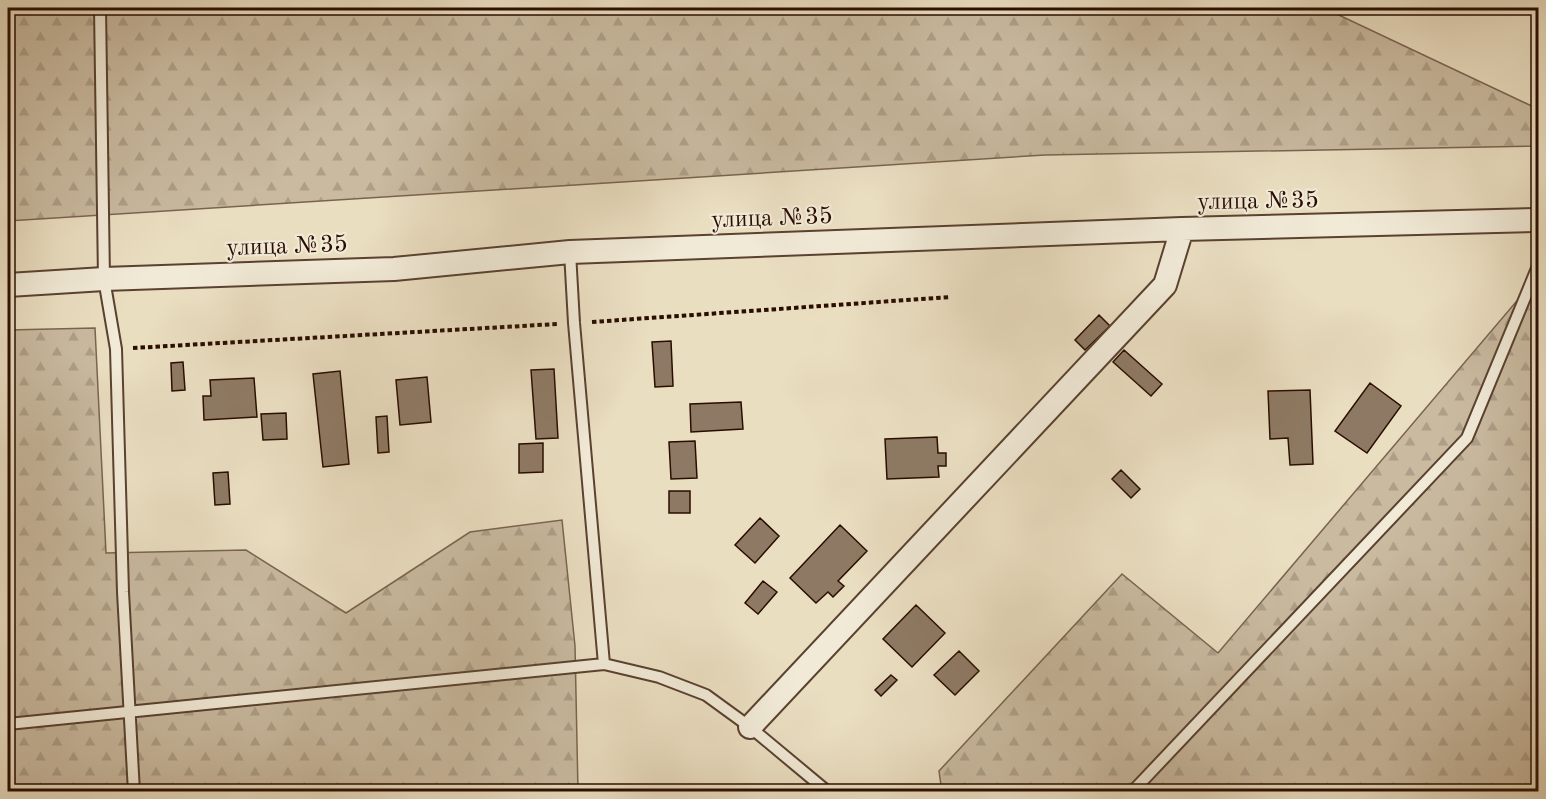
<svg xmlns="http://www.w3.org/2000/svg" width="1546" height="799" font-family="'Old Standard TT',serif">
	<defs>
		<pattern id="forest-firs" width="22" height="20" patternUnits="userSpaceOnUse" patternTransform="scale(1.5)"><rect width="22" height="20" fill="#c9baa0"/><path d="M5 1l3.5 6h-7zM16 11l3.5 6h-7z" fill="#ad9f88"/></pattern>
	</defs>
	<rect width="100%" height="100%" fill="#eadec1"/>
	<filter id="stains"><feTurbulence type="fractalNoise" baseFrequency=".00333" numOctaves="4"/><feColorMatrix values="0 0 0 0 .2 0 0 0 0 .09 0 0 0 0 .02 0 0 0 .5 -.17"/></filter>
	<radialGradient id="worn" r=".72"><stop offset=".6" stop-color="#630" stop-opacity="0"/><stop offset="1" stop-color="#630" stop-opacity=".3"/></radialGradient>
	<!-- forest -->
	<path fill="url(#forest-firs)" stroke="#7a6450" stroke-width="1.5" d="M8 8H1324L1538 109V142L1537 146 1045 155 8 221Z
		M1538 276V791L942 792 939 771 1122 574 1218 653Z
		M95 328 106 553 246 550 346 613 470 532 562 520 575 646 578 791H8V330Z"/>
	<!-- building -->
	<path fill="#8e7a64" stroke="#2a0d00" stroke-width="1.5" d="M1099 315 1110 326 1085 350 1075 340Z
		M671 341 673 386 655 387 652 342Z
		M1124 350 1162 384 1151 396 1113 362Z
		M183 362 185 390 172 391 171 363Z
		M554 369 558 438 536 439 531 370Z
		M340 371 349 464 323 467 313 374Z
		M427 377 431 422 400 425 396 380Z
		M254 378 257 417 204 420 203 396H211L210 380Z
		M1370 383 1401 406 1367 453 1335 431Z
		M1310 390 1313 464 1290 465 1288 438 1270 439 1268 391Z
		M741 402 743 429 691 432 690 404Z
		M286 413 287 439 263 440 261 414Z
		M387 416 389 452 378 453 376 417Z
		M937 437 938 453H946V466H938L939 477 887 479 885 439Z
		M695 441 697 478 671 479 669 442Z
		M543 443V472L519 473V444Z
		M1121 470 1140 489 1131 498 1112 479Z
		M228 472 230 504 215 505 213 473Z
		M669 491H690V513H669Z
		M760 518 779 536 755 563 735 545Z
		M840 525 867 551 838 581 844 586 833 597 828 592 816 603 790 578Z
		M763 581 777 592 758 614 745 603Z
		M916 605 945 633 912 667 883 639Z
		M959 651 979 671 955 695 934 675Z
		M891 675 897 680 881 696 875 690Z"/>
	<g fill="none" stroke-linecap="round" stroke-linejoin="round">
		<defs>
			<path id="service" d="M100 8 104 279 116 349 123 592 134 792
				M570 252 574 323 604 664 659 677 706 695 750 727 828 792
				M8 724 604 664
				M1132 792 1467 438 1538 266"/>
			<path id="minor" d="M8 285 104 279 394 269 570 252 1182 229 1538 220
				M750 727 1165 285 1182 229"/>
		</defs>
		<!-- service casing -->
		<use href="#service" stroke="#5a4130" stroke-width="14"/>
		<!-- minor casing -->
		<use href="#minor" stroke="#5a4130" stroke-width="26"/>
		<!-- path -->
		<path stroke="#2a0d00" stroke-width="4" stroke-dasharray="4.5 3" stroke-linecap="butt" d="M592 322 950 297
			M133 348 557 324"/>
		<!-- service -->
		<use href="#service" stroke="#f1ead7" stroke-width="10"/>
		<!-- minor -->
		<use href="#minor" stroke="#f1ead7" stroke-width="22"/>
	</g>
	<g text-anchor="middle" stroke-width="4.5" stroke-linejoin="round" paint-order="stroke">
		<!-- street labels -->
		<g font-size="24" fill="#2a0d00" stroke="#f1ead7">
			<text transform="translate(1258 200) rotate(-1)" y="8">улица №35</text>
			<text transform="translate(772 217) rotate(-2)" y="8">улица №35</text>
			<text transform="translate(287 245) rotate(-2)" y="8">улица №35</text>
		</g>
	</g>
	<!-- margin -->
	<rect width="1546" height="799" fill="none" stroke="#eadec1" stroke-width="30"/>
	<rect x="9" y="9" width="1528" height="781" fill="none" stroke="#2a0d00" stroke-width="3"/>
	<rect x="15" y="15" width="1516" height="769" fill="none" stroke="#2a0d00" stroke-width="1.5"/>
	<rect width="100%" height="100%" filter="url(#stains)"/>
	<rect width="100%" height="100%" fill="url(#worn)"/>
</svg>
